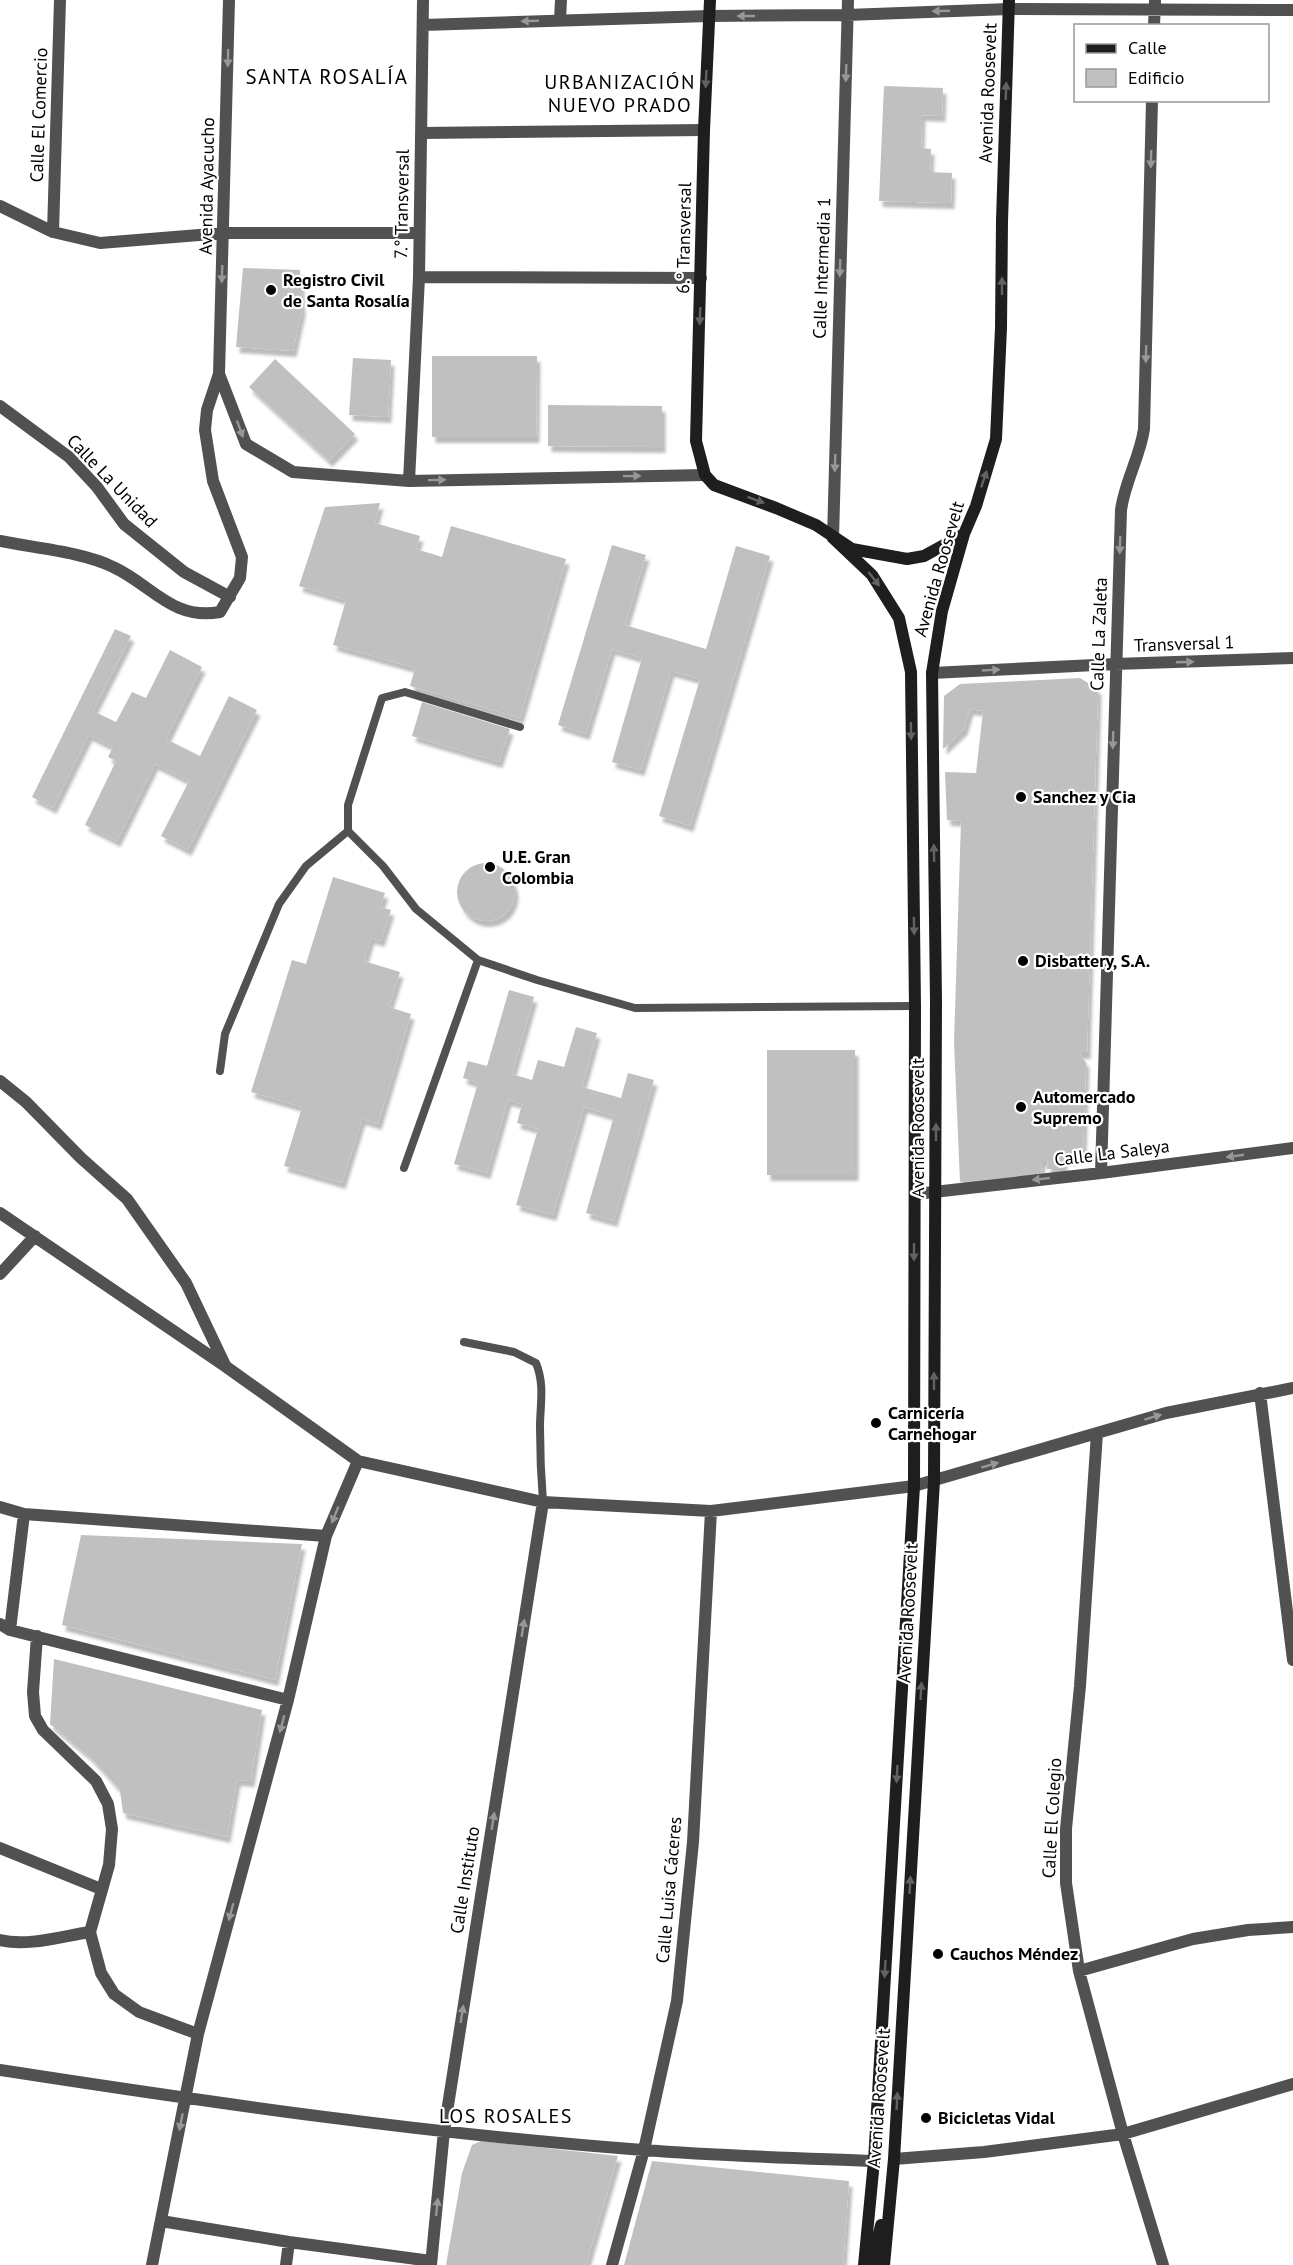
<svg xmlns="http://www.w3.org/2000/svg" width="1293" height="2265" font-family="'PT Sans',sans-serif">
	<defs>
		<filter id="shadow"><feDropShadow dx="3.5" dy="6" stdDeviation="1.5" flood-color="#0004"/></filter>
	</defs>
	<rect width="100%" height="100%" fill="#fff"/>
	<!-- building -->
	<path fill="#c0c0c0" filter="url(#shadow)" d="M884 86 943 88 942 116 922 115 921 148 931 149 930 172 952 173 951 203 879 201Z
		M243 268 300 270 302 310 293 351 236 347Z
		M432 356H537L536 437H432Z
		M353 358 391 360 388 417 349 415Z
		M275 359 355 434 329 461 249 387Z
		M548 405 662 406V447L548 446Z
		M380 503 375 523 420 536 416 549 442 557 451 526 566 559 520 718 410 686 415 668 333 645 346 600 299 586 325 507Z
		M612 545 646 555 625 625 706 649 736 546 770 556 690 826 659 816 700 679 671 671 641 770 612 762 642 658 612 649 586 734 558 725Z
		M115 629 131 636 93 711 116 722 132 692 146 698 170 650 202 667 166 739 200 756 229 696 257 710 188 850 161 836 189 781 155 764 117 841 85 825 116 761 108 757 113 747 89 735 53 808 32 797Z
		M1080 678 1098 689 1087 1053H1079L1086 1063 1083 1150 1073 1159H1064V1169H1047L1048 1161H1042L1041 1175 960 1182 954 1042 961 821 947 820 945 772 976 773 983 711 970 709 964 729 943 749 944 696 960 684Z
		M422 702 510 729 499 762 412 736Z
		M457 892a29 29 0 1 1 58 0a29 29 0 1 1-58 0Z
		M333 877 385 893 380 907 391 910 381 941 371 938 364 961 400 972 389 1007 411 1014 378 1124 362 1119 342 1183 284 1166 302 1107 251 1092 292 960 306 964Z
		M509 990 534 997 512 1074 532 1080 538 1060 564 1067 576 1027 597 1033 582 1087 621 1098 628 1073 654 1080 614 1221 586 1213 614 1116 584 1107 553 1215 516 1205 538 1129 517 1123 522 1104 508 1100 487 1173 454 1164 478 1083 463 1078 468 1061 487 1066Z
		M767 1050H855V1175H767Z
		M81 1535 302 1544 275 1680 62 1625Z
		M54 1659 262 1710 251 1781 237 1780 227 1837 123 1813 120 1790 90 1757 50 1724Z
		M481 2141 618 2156 586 2265H446L462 2173 472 2145Z
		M652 2161 849 2181 843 2265H624Z"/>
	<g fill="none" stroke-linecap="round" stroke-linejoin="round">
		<!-- lane -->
		<path stroke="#515151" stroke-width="8" d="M348 831 383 866 416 909 478 960 537 980 635 1008 915 1006
			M220 1071 225 1034 279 904 306 866 348 831V805L382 698 405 692 520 727
			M404 1168 478 960
			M464 1342 514 1352 536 1363C545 1385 540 1405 540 1427 540 1452 541 1477 543 1502"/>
		<!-- street -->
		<path stroke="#515151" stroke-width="12" d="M560 20 561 0
			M423 25 709 16 847 15 1009 9 1293 10
			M1154 26 1155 1
			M422 133 704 130
			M0 206 53 232 100 243 224 233H418
			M53 232 60 0
			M419 277 701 278
			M219 374 246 444 293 472 409 481 705 475
			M0 406 69 457 97 487 124 524 184 572 230 597
			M409 481 419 277 423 0
			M833 538 848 0
			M0 541C34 548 83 552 113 567 151 584 172 621 220 612L240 578 242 557 213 481 205 430 207 410 219 374 229 0
			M932 673 1115 664 1293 658
			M0 1081 26 1102 81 1158 127 1199 186 1283 225 1365
			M1101 1173 1121 510C1125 481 1140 457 1144 429L1152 100
			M916 1194 1101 1173 1293 1148
			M0 1213 225 1366 358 1461 543 1502 711 1511 914 1486 1166 1413 1293 1388
			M0 1274 35 1236
			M1260 1393 1293 1660
			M1097 1433 1080 1686 1066 1829V1883L1079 1971 1123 2134 1163 2265
			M0 1507 24 1514 326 1536
			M0 1624 10 1630 288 1700
			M10 1630 24 1514
			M37 1636 33 1692 35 1716 43 1730 96 1781 108 1804 112 1829 109 1865 90 1932 101 1973 114 1994 139 2012 198 2034
			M0 1848 101 1889
			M0 1940C28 1947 62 1936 90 1932
			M1079 1971 1193 1939 1248 1930 1293 1927
			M0 2070C213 2103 428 2134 643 2150 720 2156 797 2158 874 2161
			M894 2159 984 2152 1123 2134 1293 2084
			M161 2221 289 2242 431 2261
			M152 2265 198 2034 288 1700 326 1536 358 1461
			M286 2265 289 2242
			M431 2265 444 2131 543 1502
			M612 2265 644 2150 677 2001 693 1842 711 1511"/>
		<!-- secondary -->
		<path stroke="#1e1e1e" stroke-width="12" d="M710 0 704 130 696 441 705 475 714 485 776 508 816 525 852 549 907 559 924 556 964 534
			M833 538 872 575 899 618 911 672 915 1006 914 1486 874 2161 864 2265
			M875 2265 877 2242 881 2225
			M884 2265 894 2159 934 1481 936 1002 932 673 942 611 964 534 976 506 996 439 1001 328 1002 221 1009 0"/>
	</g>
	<!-- one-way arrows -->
	<defs><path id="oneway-solid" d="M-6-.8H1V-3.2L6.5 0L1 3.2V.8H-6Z" transform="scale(1.5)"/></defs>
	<g fill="#979797">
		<use href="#oneway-solid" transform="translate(941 11) rotate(178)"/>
		<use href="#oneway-solid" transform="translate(746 16) rotate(180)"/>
		<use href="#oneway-solid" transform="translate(530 21) rotate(178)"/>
		<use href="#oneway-solid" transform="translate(228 58) rotate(91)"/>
		<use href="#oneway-solid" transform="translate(846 73) rotate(92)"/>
		<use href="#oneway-solid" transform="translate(1151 159) rotate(91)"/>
		<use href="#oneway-solid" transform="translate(840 268) rotate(92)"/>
		<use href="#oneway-solid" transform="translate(222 274) rotate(92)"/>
		<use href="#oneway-solid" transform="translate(1146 354) rotate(91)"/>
		<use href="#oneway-solid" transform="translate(240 429) rotate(70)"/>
		<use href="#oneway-solid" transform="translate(835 463) rotate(92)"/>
		<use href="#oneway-solid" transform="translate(632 476) rotate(-1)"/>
		<use href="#oneway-solid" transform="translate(437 480) rotate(-1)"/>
		<use href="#oneway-solid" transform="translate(1120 545) rotate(92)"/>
		<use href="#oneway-solid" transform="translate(1185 662) rotate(-2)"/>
		<use href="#oneway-solid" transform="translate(991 670) rotate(-3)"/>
		<use href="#oneway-solid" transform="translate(1113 740) rotate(92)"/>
		<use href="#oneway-solid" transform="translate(1235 1156) rotate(172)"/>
		<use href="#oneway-solid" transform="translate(1041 1179) rotate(174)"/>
		<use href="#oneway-solid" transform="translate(1153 1417) rotate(-17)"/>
		<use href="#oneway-solid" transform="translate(990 1465) rotate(-16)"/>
		<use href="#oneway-solid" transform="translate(335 1515) rotate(112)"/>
		<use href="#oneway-solid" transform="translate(523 1628) rotate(-81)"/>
		<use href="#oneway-solid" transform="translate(282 1724) rotate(105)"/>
		<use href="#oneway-solid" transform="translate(493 1821) rotate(-81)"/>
		<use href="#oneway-solid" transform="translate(231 1912) rotate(105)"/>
		<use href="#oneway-solid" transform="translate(462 2014) rotate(-81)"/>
		<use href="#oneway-solid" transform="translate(181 2122) rotate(101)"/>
		<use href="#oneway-solid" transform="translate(437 2207) rotate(-84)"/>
	</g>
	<g fill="#626262">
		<use href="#oneway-solid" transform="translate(706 79) rotate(93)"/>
		<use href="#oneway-solid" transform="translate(1006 91) rotate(-88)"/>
		<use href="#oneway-solid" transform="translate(1002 286) rotate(-90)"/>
		<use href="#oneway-solid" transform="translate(700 316) rotate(92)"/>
		<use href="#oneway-solid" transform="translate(984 479) rotate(-71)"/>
		<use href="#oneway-solid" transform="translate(756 500) rotate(20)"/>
		<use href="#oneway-solid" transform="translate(874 579) rotate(52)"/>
		<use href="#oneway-solid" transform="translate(911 731) rotate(89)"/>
		<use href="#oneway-solid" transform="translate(934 853) rotate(-91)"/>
		<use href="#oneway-solid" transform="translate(914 926) rotate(89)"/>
		<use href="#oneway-solid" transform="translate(936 1132) rotate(-90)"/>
		<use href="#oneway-solid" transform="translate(914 1252) rotate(90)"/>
		<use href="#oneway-solid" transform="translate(934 1381) rotate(-90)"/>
		<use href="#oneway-solid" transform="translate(921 1691) rotate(-87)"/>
		<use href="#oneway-solid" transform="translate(897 1774) rotate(93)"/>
		<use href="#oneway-solid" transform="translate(910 1885) rotate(-87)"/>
		<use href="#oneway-solid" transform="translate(885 1969) rotate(93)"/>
		<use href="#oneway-solid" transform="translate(897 2101) rotate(-87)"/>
	</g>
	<!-- markers -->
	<g fill="#000" stroke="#fff" stroke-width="2">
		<circle cx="271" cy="290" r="6"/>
		<circle cx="1021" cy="797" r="6"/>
		<circle cx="490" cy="867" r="6"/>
		<circle cx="1023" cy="961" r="6"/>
		<circle cx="1021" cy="1107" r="6"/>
		<circle cx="876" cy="1423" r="6"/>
		<circle cx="938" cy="1954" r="6"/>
		<circle cx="926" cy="2118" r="6"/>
	</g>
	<g text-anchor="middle" stroke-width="4.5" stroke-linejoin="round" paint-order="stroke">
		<!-- street labels -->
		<g font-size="18" fill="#000" stroke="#fff">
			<text transform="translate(988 93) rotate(-88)" y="6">Avenida Roosevelt</text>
			<text transform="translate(39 115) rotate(-88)" y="6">Calle El Comercio</text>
			<text transform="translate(207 186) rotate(-89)" y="6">Avenida Ayacucho</text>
			<text transform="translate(402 204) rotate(-89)" y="6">7.° Transversal</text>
			<text transform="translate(684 238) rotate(-89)" y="6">6.° Transversal</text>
			<text transform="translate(822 268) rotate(-88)" y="6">Calle Intermedia 1</text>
			<text transform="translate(112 481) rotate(46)" y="6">Calle La Unidad</text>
			<text transform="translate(939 569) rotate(-74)" y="6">Avenida Roosevelt</text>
			<text transform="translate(1099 634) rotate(-88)" y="6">Calle La Zaleta</text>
			<text transform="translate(1184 644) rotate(-2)" y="6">Transversal 1</text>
			<text transform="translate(918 1128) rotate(-90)" y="6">Avenida Roosevelt</text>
			<text transform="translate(1112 1153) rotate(-7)" y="6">Calle La Saleya</text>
			<text transform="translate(908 1613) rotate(-87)" y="6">Avenida Roosevelt</text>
			<text transform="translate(1052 1818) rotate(-87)" y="6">Calle El Colegio</text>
			<text transform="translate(465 1880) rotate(-81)" y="6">Calle Instituto</text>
			<text transform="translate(669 1890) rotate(-85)" y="6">Calle Luisa Cáceres</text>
			<text transform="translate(879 2098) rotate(-86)" y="6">Avenida Roosevelt</text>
		</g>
		<!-- poi labels -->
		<g font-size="18" font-weight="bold" fill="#000" stroke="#fff" text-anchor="start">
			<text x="283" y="286">Registro Civil<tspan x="283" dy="21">de Santa Rosalía</tspan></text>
			<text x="1033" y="803">Sanchez y Cia</text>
			<text x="502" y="863">U.E. Gran<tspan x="502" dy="21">Colombia</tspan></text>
			<text x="1035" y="967">Disbattery, S.A.</text>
			<text x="1033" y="1103">Automercado<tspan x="1033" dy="21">Supremo</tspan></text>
			<text x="888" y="1419">Carnicería<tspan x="888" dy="21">Carnehogar</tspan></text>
			<text x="950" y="1960">Cauchos Méndez</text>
			<text x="938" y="2124">Bicicletas Vidal</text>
		</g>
		<!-- neighbourhood labels -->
		<g font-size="20" letter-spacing="1.5" fill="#000" stroke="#fff">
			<text x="620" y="89">URBANIZACIÓN<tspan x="620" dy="23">NUEVO PRADO</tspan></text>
			<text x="506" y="2123">LOS ROSALES</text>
		</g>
		<!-- quarter labels -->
		<g font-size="21" letter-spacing="1.5" fill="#000" stroke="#fff">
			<text x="327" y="84">SANTA ROSALÍA</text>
		</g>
	</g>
	<!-- legend -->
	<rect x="1074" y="24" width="195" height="78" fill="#ffffff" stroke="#999999" stroke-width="1.5"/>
	<rect x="1086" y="44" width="30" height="9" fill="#1e1e1e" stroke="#999999" stroke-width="1.5"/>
	<text x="1128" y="54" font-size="18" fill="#000000">Calle</text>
	<rect x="1086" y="69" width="30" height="18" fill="#c0c0c0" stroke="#999999" stroke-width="1.5"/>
	<text x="1128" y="84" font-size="18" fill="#000000">Edificio</text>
</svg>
